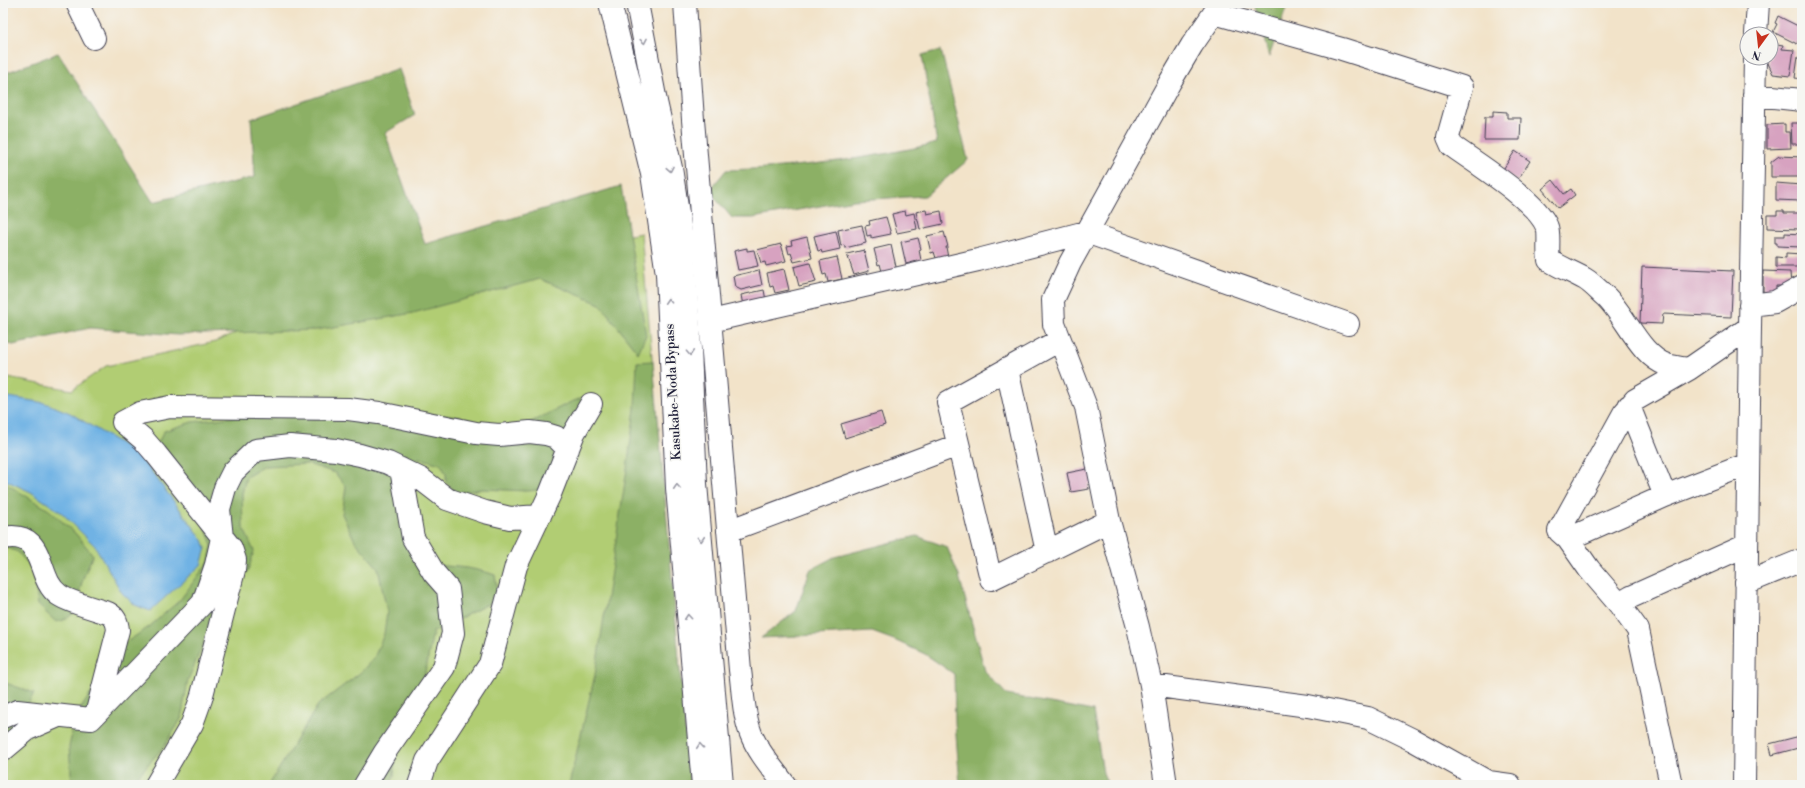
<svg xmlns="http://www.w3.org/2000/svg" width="1805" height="788" font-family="'Libre Bodoni',serif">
	<rect width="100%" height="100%" fill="#f6f6f2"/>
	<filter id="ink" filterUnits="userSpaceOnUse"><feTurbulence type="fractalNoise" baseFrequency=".025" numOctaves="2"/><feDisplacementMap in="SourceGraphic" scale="8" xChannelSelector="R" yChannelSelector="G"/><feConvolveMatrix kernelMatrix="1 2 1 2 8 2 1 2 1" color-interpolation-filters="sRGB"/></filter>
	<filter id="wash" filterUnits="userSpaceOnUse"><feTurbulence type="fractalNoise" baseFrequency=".012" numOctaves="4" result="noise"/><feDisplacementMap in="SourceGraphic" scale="16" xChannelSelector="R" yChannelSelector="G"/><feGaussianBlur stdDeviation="0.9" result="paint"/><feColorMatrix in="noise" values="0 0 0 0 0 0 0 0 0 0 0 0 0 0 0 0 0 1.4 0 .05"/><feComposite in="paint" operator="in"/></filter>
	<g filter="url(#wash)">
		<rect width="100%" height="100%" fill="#f2e3c9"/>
		<!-- green -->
		<path fill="#b1cd73" stroke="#6a7857" d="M641 233 690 785H3V377L72 390 106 366 215 342 340 289Z"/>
		<!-- forest -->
		<path fill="#8cb065" stroke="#576950" d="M1254 3H1288L1269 57Z
			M941 50 968 160 925 196 854 200 753 218H732L709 191 726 170C797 168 868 159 937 143L922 55Z
			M58 53 153 202 255 177 251 119 399 69 415 115 385 133 425 244 621 186 646 335 638 353 600 304 540 279 413 313 317 330 178 335 90 328 13 345 3 342V74Z
			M653 361 690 785H569L595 675 627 469 635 409 637 362Z
			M585 397 546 489 528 491 482 489 457 493 446 482V474L441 464 419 458 413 461 396 479 419 565C445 566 471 566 495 575L498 597 492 602 433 632 424 678 397 723 394 776 389 785H269L318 705 360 673 374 658 384 634 387 612 378 568 355 541 342 514 346 487 335 473 308 464 265 466 246 477 242 494 243 527 254 551 248 571 237 580 212 623 188 680 181 719 166 744 130 785H72L69 747 73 729 81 708 125 643 149 627 180 600 209 561 212 545 203 522 158 443 164 431 192 422 264 413 427 414 460 417 490 427 519 428 571 402Z
			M3 482 49 510 75 533 93 555C84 574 78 590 77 611L64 620 56 622 38 605 33 570 18 552 3 546Z
			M917 536 947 547 959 576 985 671 1007 695 1093 711 1103 773 1108 785H960L955 723 954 674 925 654 894 640 872 632 761 638 796 611 810 570 834 557Z
			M3 682 34 693 14 731 3 743Z"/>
		<!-- water -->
		<path fill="#6fb2e4" stroke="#486a90" d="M3 396 45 403 70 413 134 452 151 471 203 540 206 548 201 565 150 611 135 605 122 593 95 546 62 513 31 492 3 479Z"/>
		<g id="blocks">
			<!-- building -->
			<path fill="#d7a2c0" d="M1778 16 1802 28V33L1797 44 1773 32 1777 24 1775 23Z
				M1771 43 1783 45 1782 49 1794 50 1790 76 1773 74 1768 63V58H1771Z
				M1798 57H1802V79L1795 78Z
				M1493 111 1507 112V118H1521L1520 140H1484L1485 117H1493Z
				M1791 123H1802V144H1792Z
				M1785 124V132H1790L1791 148 1767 149V125Z
				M1515 151 1530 161 1517 181 1502 171Z
				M1779 156 1802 157V177H1771V162Z
				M1553 180 1564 194 1571 189 1575 195 1558 208 1542 189Z
				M1776 183 1801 185V201L1776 200Z
				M926 210 927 214 941 211 943 224 920 229 916 212Z
				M905 211 906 215 914 213 917 229 897 233 892 214Z
				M1777 211H1784V213H1800V229L1767 228V215H1777Z
				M886 217 891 234 871 238V235L867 236 865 226 870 225 869 221Z
				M862 225 866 243 845 248 844 245 841 246 838 230Z
				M836 231 840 249 822 253 821 250 818 251 814 236Z
				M944 232 948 247H946L948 258 937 261 934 252 931 253 927 236Z
				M1785 233 1802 234V247L1777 246V243H1775V236H1785Z
				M807 237 812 258 794 262 791 253 789 254 787 246 792 245 791 241Z
				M918 238 921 249 919 250 921 260 906 264 901 242Z
				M781 244 786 261 766 266 765 262 761 263 757 250Z
				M891 245 897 271 883 275 880 264 878 265 874 249Z
				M747 248V251L754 250 758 266 738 270 734 251Z
				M864 250 869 271 854 275 847 254Z
				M1786 253 1802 254V267H1776V257L1786 258Z
				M837 257 842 279 828 282 826 274 823 275 820 261Z
				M810 263 816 282 799 286 794 267Z
				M1642 267 1733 271 1731 317 1663 314 1662 324 1640 323Z
				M784 269 789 290 775 293 773 286 770 287 767 273Z
				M759 270 762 285 741 290 735 287 733 276Z
				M1763 271 1790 272 1791 286H1776V292H1763Z
				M764 290 767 306 744 311 741 295Z
				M881 412 885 425 845 438 841 424Z
				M1092 468 1095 483 1088 484 1089 489 1071 492 1067 473Z
				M1800 736 1802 747 1772 755 1769 744Z"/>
		</g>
	</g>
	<g filter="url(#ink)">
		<use href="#blocks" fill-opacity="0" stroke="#413f50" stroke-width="1"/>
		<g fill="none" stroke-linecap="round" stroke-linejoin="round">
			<defs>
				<path id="minor" d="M77 3 94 38
					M685 3 693 120 740 670C743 691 743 714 751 734 758 752 773 769 785 785
					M1214 13 1342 49 1462 87 1448 137 1452 146C1476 163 1537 201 1547 227 1550 234 1547 250 1549 260 1561 268 1573 272 1585 279 1592 283 1599 291 1606 297 1626 316 1640 356 1667 365 1674 367 1682 368 1689 369
					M1756 34 1758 3
					M1754 95 1802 100
					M1750 305 1775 302 1802 287
					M711 321 978 260 1086 232 1348 324
					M1060 340 948 402 991 579 1109 521
					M1007 369 1047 552
					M1629 406 1665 496
					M728 531 958 445
					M3 538C47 529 35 579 59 595 69 602 95 609 108 613 115 617 117 621 118 630L97 711
					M1568 539 1665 496 1748 464
					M1746 583 1802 560
					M1619 604 1631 597 1747 545
					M1151 685 1308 706 1368 718 1413 740 1488 782 1510 785
					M3 717 17 711 91 719 203 603 216 565 222 538 219 509 225 488 233 472 256 450 290 446 336 450 360 455 388 463 421 479 447 499 485 512 510 518 540 516
					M3 750 28 729 56 717
					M156 785 192 724 201 699 234 570 235 560 231 548 156 454 143 439 123 422 140 413 170 407 348 409 379 413 476 433 499 435 530 432 546 434 556 437 568 449
					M365 785 385 752 444 667 453 633 448 589 434 573 413 538 401 469
					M419 785 427 761 490 664 516 566 550 494 574 433 591 404
					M1166 785 1151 685 1138 627 1109 521 1086 407 1054 324 1053 300 1070 263 1170 82 1192 45 1221 3
					M1671 785 1638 630 1619 604 1589 569 1568 539 1559 531 1624 413 1635 400 1689 369 1750 327
					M1744 785 1750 327 1755 58"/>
				<path id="highway" d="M610 3 652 174 667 274 677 488 703 785
					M637 3 656 102 671 168 682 239 689 327 696 484 722 785"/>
			</defs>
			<!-- minor casing -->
			<use href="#minor" stroke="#413f50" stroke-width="24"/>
			<!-- highway casing -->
			<use href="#highway" stroke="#413f50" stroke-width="24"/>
			<!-- minor -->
			<use href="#minor" stroke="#fff" stroke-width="22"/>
			<!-- highway -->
			<use href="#highway" stroke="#fff" stroke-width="22"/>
		</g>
		<!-- one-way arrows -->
		<defs><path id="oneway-chevron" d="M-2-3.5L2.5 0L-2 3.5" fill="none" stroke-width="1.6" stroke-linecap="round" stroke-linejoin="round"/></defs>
		<g stroke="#9c9ca7">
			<use href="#oneway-chevron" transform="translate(644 41) rotate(79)"/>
			<use href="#oneway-chevron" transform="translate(670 169) rotate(79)"/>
			<use href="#oneway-chevron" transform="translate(668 301) rotate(-93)"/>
			<use href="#oneway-chevron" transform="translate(690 353) rotate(87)"/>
			<use href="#oneway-chevron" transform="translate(677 487) rotate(-94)"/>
			<use href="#oneway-chevron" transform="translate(701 539) rotate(85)"/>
			<use href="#oneway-chevron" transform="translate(688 617) rotate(-95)"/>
			<use href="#oneway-chevron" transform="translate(700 746) rotate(-95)"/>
		</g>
	</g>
	<g text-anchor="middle" stroke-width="3" stroke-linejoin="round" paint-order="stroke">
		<!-- street labels -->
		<g font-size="13" fill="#22223b" stroke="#f6f6f2">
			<text transform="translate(672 392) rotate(-93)" y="5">Kasukabe-Noda Bypass</text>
		</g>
	</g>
	<!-- margin -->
	<rect width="1805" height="788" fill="none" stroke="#f6f6f2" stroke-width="16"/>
	<!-- north arrow -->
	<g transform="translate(1759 46) rotate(195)"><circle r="19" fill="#f6f6f2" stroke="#a1a1a9"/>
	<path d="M0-3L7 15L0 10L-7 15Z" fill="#c8321e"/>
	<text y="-6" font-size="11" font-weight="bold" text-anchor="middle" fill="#22223b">N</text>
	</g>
</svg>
